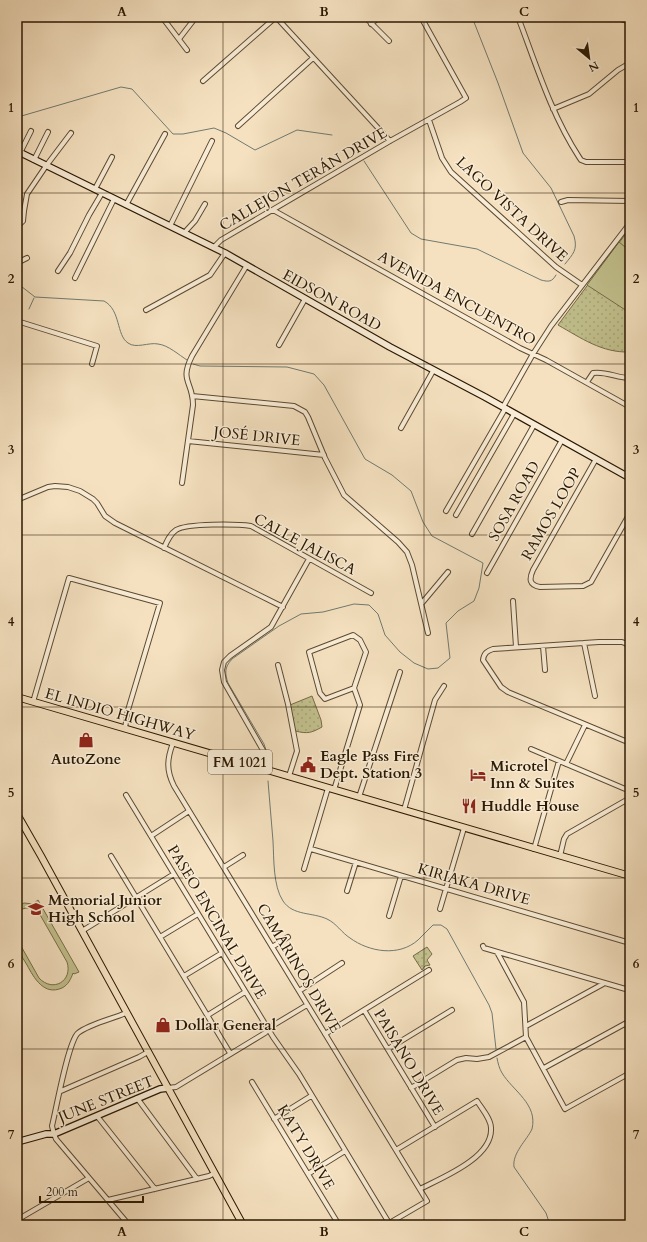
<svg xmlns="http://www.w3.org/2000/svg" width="647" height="1242" font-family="Cardo,serif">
	<defs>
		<pattern id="grass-dots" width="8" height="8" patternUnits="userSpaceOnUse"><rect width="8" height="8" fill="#c2c18e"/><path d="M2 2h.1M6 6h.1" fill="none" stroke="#a7a579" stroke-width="1.8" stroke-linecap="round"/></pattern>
	</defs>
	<rect width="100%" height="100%" fill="#f5e1c0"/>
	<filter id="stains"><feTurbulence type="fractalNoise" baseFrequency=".005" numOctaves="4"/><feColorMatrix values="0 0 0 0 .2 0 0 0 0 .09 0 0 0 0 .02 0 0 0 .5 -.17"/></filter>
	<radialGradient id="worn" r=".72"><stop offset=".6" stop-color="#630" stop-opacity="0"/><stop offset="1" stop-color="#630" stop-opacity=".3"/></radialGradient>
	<!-- grass -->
	<path fill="url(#grass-dots)" stroke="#766c48" d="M630 228V352C602 353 581 338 558 325Z
		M312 696 321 720 322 727C311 733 308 734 295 731L290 705Z
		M427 947 432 954 427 960 430 965 425 966 422 970 413 956Z"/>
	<!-- pitch -->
	<path fill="#c2c18e" stroke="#766c48" d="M619 242 630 251V313L587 285Z
		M38 900 79 972 74 974 73 973C71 979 68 985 62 988 44 996 34 978 27 965 21 955 17 950 17 939L39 978C53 993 73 981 67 962L39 913C33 907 25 906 17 912L18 906 24 903 34 904V903Z"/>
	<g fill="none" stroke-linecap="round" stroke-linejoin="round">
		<!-- stream -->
		<path stroke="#707a71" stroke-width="1" d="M472 17 498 83 523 153 551 188 574 236C578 250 573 254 565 264
			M17 120 18 117 121 87 132 89 173 134H183L214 128 226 133 255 150 297 130 332 135
			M364 161 411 233 421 239 477 249 541 280C549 282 552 282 556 275
			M17 283 35 297 104 301C121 310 116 335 128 343 136 349 149 342 158 344 168 345 179 355 187 360
			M29 309 34 298
			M193 364 200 366 287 367 314 374 324 385 365 459 392 475 411 491 423 522 432 536 483 563 479 588 474 601 458 611 446 623 450 658 438 668 428 669 414 663 400 652 385 635 378 614 369 605 354 604 323 612 301 614 279 626 232 659C224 668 225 673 228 683L264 744 270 762
			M268 781C270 801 271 821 273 841 274 859 273 886 283 901 293 916 312 912 327 919 336 923 342 933 350 938 369 952 399 957 418 940 423 935 428 930 433 925H441L447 929 489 1005 492 1013 496 1049
			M497 1058C498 1063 499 1068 502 1073 513 1091 538 1104 532 1129 527 1140 512 1153 514 1167L546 1213 550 1225"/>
		<defs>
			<path id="street" d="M162 17 187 50
				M276 17 390 141
				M365 17 389 41
				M518 17C536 64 551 114 579 157L581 160 586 162H630
				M614 17 630 22
				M371 24 379 17
				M179 39 196 17
				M203 81 276 17
				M553 109 589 94 618 70 630 63
				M429 120 442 158 451 172 556 267 582 285
				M238 126 313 58
				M20 153 31 131
				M34 160 48 132
				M95 189 112 157
				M561 202 568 200 630 201
				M126 205 165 134
				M273 210 520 348 546 360 630 407
				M170 226 212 141
				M17 227 23 221 24 211 27 194 46 166 71 133
				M184 233 195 221 205 204
				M214 247 221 240 390 141 460 102 466 98 421 17
				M17 263 27 258
				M58 271 70 253 89 215 102 193
				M75 278 114 199
				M146 310 210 275 225 253
				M17 321 97 346 92 364
				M279 345 305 299
				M587 382 593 373C606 371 617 378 630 378
				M192 396 294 406 305 412 308 417 325 458 344 495 398 542 407 552 412 565 428 633
				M503 407 533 354 551 326 630 223
				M401 428 433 371
				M188 441 324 455
				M596 459 533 570C529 579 529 585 540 587L583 586 591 582 630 513
				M182 483 193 405C193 381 179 382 192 356L247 265
				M17 500 48 487 55 486 68 487 80 491 93 499 97 503 105 516 115 523 283 607
				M446 511 505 409
				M456 515 514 414
				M472 534 534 425
				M164 548C167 541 170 534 176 530 187 523 238 524 251 526L371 593
				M487 573 562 440
				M513 601 516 647
				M422 603 448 572
				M584 643 595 696
				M543 646 545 670
				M630 653 627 644 622 642H599L493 649C487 651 484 653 483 660L501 687 508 692 630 743
				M278 665 288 704 297 751 289 776
				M33 702 69 578 160 603 128 710 125 728
				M173 743C167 759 166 770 174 786L427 1201 386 1225
				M531 749 630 791
				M566 764 585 725
				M265 769 267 763 264 752 224 682 222 670 224 662 230 656 271 627 309 559
				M334 790 360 705 354 688 366 652 360 640 353 635 309 652 320 693 325 699 354 688
				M126 795 273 1037 299 1074 389 1223
				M359 797 400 672
				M404 810 435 700 444 686
				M151 836 189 811
				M311 849 630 943
				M534 849 559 761
				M111 856 230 1053
				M560 856 564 839 567 834 630 798
				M224 867 243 855
				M304 869 328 788
				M347 891 356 862
				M440 909 464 828
				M389 916 401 876
				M82 931 174 874
				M160 937 198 914
				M483 946 484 948 629 990
				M272 947 288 937
				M497 952 524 1002 526 1037 565 1109 630 1073
				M184 976 222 953
				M299 991 342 963
				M364 1010 435 1127
				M126 1013C112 1019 89 1024 78 1033 68 1042 56 1110 52 1126L54 1134 56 1139 129 1225
				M208 1015 245 992
				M526 1026 603 984
				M325 1034 429 970
				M388 1049 452 1010
				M544 1068 630 1021
				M252 1082 339 1225
				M168 1088 176 1087 265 1033 272 1026 307 1005
				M411 1088 457 1060 466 1058 477 1059 489 1057 526 1037
				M61 1091 139 1057 148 1052
				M137 1098 197 1179
				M97 1116 155 1189
				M274 1119 311 1096
				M396 1150 477 1101C482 1109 491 1119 491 1128 493 1158 441 1178 420 1189
				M308 1174 345 1151
				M108 1200 209 1176 215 1173
				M17 1220 89 1178
				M118 1225 125 1221
				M625 1225 630 1222"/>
			<path id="secondary" d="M17 151 225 253 390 347 485 397 630 478
				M17 1142 46 1134H54L160 1089 168 1088"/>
			<path id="primary" d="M17 697 630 876
				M17 814 41 856 243 1225"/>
		</defs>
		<!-- street casing -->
		<use href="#street" stroke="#5d4a31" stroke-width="6"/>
		<!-- secondary casing -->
		<use href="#secondary" stroke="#2a1701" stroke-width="8"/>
		<!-- primary casing -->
		<use href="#primary" stroke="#2a1701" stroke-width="8"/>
		<!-- street -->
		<use href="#street" stroke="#f8ecd6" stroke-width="4"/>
		<!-- secondary -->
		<use href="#secondary" stroke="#f8ecd6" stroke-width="5.5"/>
		<!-- primary -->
		<use href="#primary" stroke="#f5e1c0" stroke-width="6"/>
	</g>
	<!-- grid -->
	<path fill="none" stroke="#2a1701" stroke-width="1" stroke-opacity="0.55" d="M223 17V1225M424 17V1225M17 193H630M17 364H630M17 535H630M17 707H630M17 878H630M17 1049H630"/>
	<!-- icons -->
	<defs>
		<symbol id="shop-bare" viewBox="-9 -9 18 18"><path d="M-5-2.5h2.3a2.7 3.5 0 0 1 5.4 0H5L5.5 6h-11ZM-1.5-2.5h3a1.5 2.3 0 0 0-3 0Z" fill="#8f2418" stroke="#f8ecd6" stroke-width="2.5" paint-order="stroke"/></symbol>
		<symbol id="civic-bare" viewBox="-9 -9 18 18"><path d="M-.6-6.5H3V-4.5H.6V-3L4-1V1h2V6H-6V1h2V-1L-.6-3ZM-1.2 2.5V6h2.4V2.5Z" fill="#8f2418" stroke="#f8ecd6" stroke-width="2.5" paint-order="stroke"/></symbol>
		<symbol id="hotel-bare" viewBox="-9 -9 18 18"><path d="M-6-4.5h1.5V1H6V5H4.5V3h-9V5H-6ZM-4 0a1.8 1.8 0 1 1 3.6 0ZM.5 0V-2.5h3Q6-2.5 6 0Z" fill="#8f2418" stroke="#f8ecd6" stroke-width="2.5" paint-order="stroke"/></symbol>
		<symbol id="restaurant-bare" viewBox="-9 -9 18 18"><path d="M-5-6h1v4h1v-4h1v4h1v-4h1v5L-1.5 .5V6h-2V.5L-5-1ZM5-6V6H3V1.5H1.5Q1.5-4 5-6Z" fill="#8f2418" stroke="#f8ecd6" stroke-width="2.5" paint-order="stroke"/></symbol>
		<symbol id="school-bare" viewBox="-9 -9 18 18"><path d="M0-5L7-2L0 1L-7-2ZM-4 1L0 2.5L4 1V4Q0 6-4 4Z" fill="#8f2418" stroke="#f8ecd6" stroke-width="2.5" paint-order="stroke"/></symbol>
	</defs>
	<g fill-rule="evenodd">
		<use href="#shop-bare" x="75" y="729" width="22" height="22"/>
		<use href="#civic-bare" x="297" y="754" width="22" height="22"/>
		<use href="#hotel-bare" x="467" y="764" width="22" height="22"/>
		<use href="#restaurant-bare" x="458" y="795" width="22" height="22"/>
		<use href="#school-bare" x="25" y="898" width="22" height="22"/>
		<use href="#shop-bare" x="152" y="1014" width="22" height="22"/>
	</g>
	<g text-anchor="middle" stroke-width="3" stroke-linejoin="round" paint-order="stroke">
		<!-- shield labels -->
		<rect fill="#f8ecd6" stroke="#685741" stroke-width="1" x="208" y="750" width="64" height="24" rx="3"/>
		<g font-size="14" font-weight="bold" fill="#2a1701">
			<text x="240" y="767">FM 1021</text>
		</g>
		<!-- street labels -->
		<g font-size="15" fill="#2a1701" stroke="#f8ecd6">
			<text transform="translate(303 179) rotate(-30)" y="5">CALLEJON TERÁN DRIVE</text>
			<text transform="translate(512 209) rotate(43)" y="5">LAGO VISTA DRIVE</text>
			<text transform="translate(457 298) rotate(29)" y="5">AVENIDA ENCUENTRO</text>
			<text transform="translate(332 300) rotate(29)" y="5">EIDSON ROAD</text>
			<text transform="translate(257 436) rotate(6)" y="5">JOSÉ DRIVE</text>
			<text transform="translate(514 501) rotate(-61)" y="5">SOSA ROAD</text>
			<text transform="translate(551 514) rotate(-60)" y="5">RAMOS LOOP</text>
			<text transform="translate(305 544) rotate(28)" y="5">CALLE JALISCA</text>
			<text transform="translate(120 714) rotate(16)" y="5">EL INDIO HIGHWAY</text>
			<text transform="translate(474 884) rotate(16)" y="5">KIRIAKA DRIVE</text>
			<text transform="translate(217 922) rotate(59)" y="5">PASEO ENCINAL DRIVE</text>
			<text transform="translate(299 968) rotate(59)" y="5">CAMARINOS DRIVE</text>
			<text transform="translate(409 1062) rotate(59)" y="5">PAISANO DRIVE</text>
			<text transform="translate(106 1099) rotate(-22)" y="5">JUNE STREET</text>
			<text transform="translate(306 1147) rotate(59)" y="5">KATY DRIVE</text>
		</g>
		<!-- poi labels -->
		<g font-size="15" font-weight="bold" fill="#2a1701" stroke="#f8ecd6" text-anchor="start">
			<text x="320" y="761">Eagle Pass Fire<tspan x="320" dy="17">Dept. Station 3</tspan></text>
			<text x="86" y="764" text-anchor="middle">AutoZone</text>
			<text x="490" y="771">Microtel<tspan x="490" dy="17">Inn &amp; Suites</tspan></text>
			<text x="481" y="811">Huddle House</text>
			<text x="48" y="905">Memorial Junior<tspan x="48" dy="17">High School</tspan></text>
			<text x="175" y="1030">Dollar General</text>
		</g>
	</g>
	<!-- margin -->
	<rect width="647" height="1242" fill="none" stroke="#f5e1c0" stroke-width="44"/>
	<!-- north arrow -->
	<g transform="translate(589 58) rotate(151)" stroke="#f8ecd6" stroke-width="3" paint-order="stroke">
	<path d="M0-3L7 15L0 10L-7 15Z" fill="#2a1701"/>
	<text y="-6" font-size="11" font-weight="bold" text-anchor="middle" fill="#2a1701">N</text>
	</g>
	<!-- scale -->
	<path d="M40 1196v6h103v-6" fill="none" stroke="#2a1701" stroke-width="2"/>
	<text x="46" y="1196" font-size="12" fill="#2a1701" stroke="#f8ecd6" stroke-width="3" paint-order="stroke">200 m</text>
	<rect x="22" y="22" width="603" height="1198" fill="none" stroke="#2a1701" stroke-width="1.5"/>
	<g font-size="13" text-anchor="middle" font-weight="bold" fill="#2a1701">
		<text x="122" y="16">A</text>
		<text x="324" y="16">B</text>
		<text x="524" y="16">C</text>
		<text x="11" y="112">1</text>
		<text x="636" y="112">1</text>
		<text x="11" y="283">2</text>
		<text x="636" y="283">2</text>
		<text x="11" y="454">3</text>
		<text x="636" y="454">3</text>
		<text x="11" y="626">4</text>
		<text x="636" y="626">4</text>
		<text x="11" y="797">5</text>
		<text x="636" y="797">5</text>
		<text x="11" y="968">6</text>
		<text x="636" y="968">6</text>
		<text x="11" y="1139">7</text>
		<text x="636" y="1139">7</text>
		<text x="122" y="1236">A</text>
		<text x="324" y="1236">B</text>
		<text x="524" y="1236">C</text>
	</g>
	<rect width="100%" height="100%" filter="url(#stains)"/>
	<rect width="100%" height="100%" fill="url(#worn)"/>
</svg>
